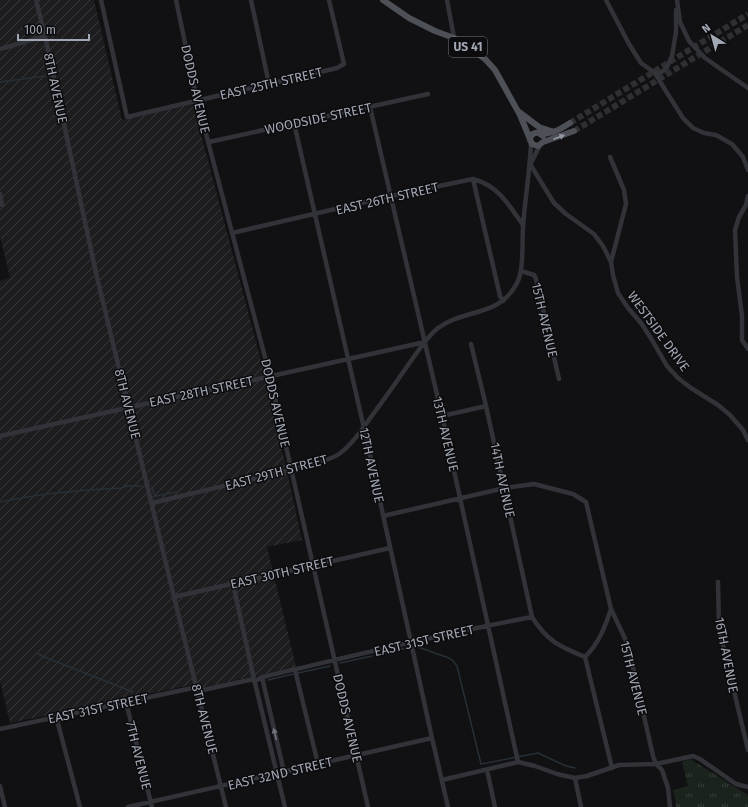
<svg xmlns="http://www.w3.org/2000/svg" width="748" height="807" font-family="'Fira Sans',sans-serif">
	<defs>
		<pattern id="industrial-furrows" width="10" height="10" patternUnits="userSpaceOnUse"><rect width="10" height="10" fill="#1d1d20"/><path d="M-1 1l2-2M0 10L10 0M9 11l2-2" fill="none" stroke="#3b3b3e"/></pattern>
		<pattern id="park-tufts" width="24" height="20" patternUnits="userSpaceOnUse"><rect width="24" height="20" fill="#1b231d"/><path d="M3 7l-1-3M5 7V3M7 7l1-3M15 17l-1-3M17 17v-4M19 17l1-3" fill="none" stroke="#39403b"/></pattern>
	</defs>
	<rect width="100%" height="100%" fill="#111113"/>
	<!-- industrial -->
	<path fill="url(#industrial-furrows)" d="M0 0H94L122 120 193 104 264 372 286 467 302 540 267 547 296 667 200 688 198 684 191 685 10 723 0 681V281L10 278 0 236Z"/>
	<!-- park -->
	<path fill="url(#park-tufts)" d="M690 759 748 795V807H676V802L673 790 688 786 682 762Z"/>
	<g fill="none" stroke-linecap="round" stroke-linejoin="round">
		<!-- stream -->
		<path stroke="#272f37" stroke-width="1.5" d="M0 82 45 76
			M152 486 154 494 156 496 176 492H178
			M0 502C40 493 80 490 121 488L127 486H141
			M415 646 449 658 453 661 457 666 481 764 538 753 566 766 575 768
			M37 653 42 656 133 692
			M375 655 407 648
			M340 663 372 656
			M298 673 330 666
			M268 680 293 674"/>
		<!-- major-tunnel -->
		<path stroke="#2e2f33" stroke-width="6" stroke-dasharray="6 3" stroke-linecap="butt" d="M570 123 748 14
			M574 131 748 25"/>
		<!-- minor -->
		<path stroke="#323338" stroke-width="4.5" d="M36 0 45 36 96 273 174 597 226 807
			M101 0 127 117 337 68 344 64 329 0
			M176 0 197 100 270 376 368 807
			M251 0 269 84
			M447 0 454 38
			M606 0 629 44 641 63 655 73 664 88 683 118 693 128 704 133 716 135 732 144 743 157 748 170
			M677 0 680 22 689 41 705 58 748 88
			M0 49 45 36
			M656 75 666 69 672 56 676 32V10
			M370 107 442 416 518 762
			M294 123 364 428 432 738 448 807
			M209 142 428 94
			M610 157 624 190 626 204 611 262
			M531 163 540 145
			M530 164 554 203 566 214 594 234 603 246 611 262 613 275 618 293 628 308 641 323 652 340 667 366 678 378 691 388 718 405 730 415 743 430 748 440
			M473 179 500 296 503 301
			M0 194 2 205
			M748 196 746 205 739 217 735 230 737 277 742 316V340L748 349
			M232 233 391 196 473 179C499 186 508 204 523 225
			M521 271 534 275 536 279 559 379
			M471 344 486 406 532 617C547 641 559 646 585 657
			M442 416 486 406
			M0 436 425 342
			M152 503 291 470C296 468 300 466 305 465 317 462 329 461 339 454 353 444 366 424 376 410 389 393 401 375 413 358 420 348 428 336 438 328 465 308 499 318 517 283 524 270 522 243 523 227 525 198 530 171 531 142
			M383 516 505 488 534 484 573 494 586 502 611 609 628 645 653 756 656 764 662 770 668 788 670 807
			M718 582 719 628 748 750
			M233 584 254 679 285 807
			M174 597 390 548
			M585 657 612 768
			M585 657C599 643 605 627 611 609
			M295 670 318 764
			M262 677 284 772
			M198 691 254 679 257 680 262 677C352 656 441 634 532 617
			M126 702 152 807
			M56 716 80 807
			M0 729 197 687
			M487 770 495 807
			M575 778 581 807
			M442 780 518 762 535 766 557 774 575 778 587 776 619 765 656 764 693 756 700 759 736 784 748 787
			M0 786 5 807
			M128 807 432 738"/>
		<!-- major -->
		<path stroke="#4e5057" stroke-width="6" d="M383 0 409 18 435 31 454 38 472 49 485 59 495 70 520 115 532 144 538 146 543 142 574 131
			M519 112 539 127 551 131 553 132
			M541 134C554 133 559 130 570 123
			M530 140C530 135 534 132 539 133L543 136"/>
	</g>
	<!-- one-way arrows -->
	<defs><path id="oneway-solid" d="M-6-.8H1V-3.2L6.5 0L1 3.2V.8H-6Z"/></defs>
	<use fill="#9196a1" href="#oneway-solid" transform="translate(559 137) rotate(-21)"/>
	<use fill="#70737c" href="#oneway-solid" transform="translate(275 734) rotate(-103)"/>
	<g text-anchor="middle" stroke-width="3" stroke-linejoin="round" paint-order="stroke">
		<!-- shield labels -->
		<rect fill="#0c0c0e" stroke="#757882" stroke-width="1" x="449" y="37" width="38" height="20" rx="3"/>
		<g font-size="12" font-weight="bold" fill="#a2a7b4">
			<text x="468" y="51">US 41</text>
		</g>
		<!-- street labels -->
		<g font-size="13" fill="#a2a7b4" stroke="#0c0c0e">
			<text transform="translate(271 83) rotate(-13)" y="5">EAST 25TH STREET</text>
			<text transform="translate(56 88) rotate(78)" y="5">8TH AVENUE</text>
			<text transform="translate(196 89) rotate(77)" y="5">DODDS AVENUE</text>
			<text transform="translate(318 118) rotate(-12)" y="5">WOODSIDE STREET</text>
			<text transform="translate(387 198) rotate(-13)" y="5">EAST 26TH STREET</text>
			<text transform="translate(545 320) rotate(77)" y="5">15TH AVENUE</text>
			<text transform="translate(659 331) rotate(54)" y="5">WESTSIDE DRIVE</text>
			<text transform="translate(201 391) rotate(-12)" y="5">EAST 28TH STREET</text>
			<text transform="translate(276 403) rotate(77)" y="5">DODDS AVENUE</text>
			<text transform="translate(128 404) rotate(76)" y="5">8TH AVENUE</text>
			<text transform="translate(446 434) rotate(77)" y="5">13TH AVENUE</text>
			<text transform="translate(372 465) rotate(78)" y="5">12TH AVENUE</text>
			<text transform="translate(276 472) rotate(-15)" y="5">EAST 29TH STREET</text>
			<text transform="translate(503 480) rotate(78)" y="5">14TH AVENUE</text>
			<text transform="translate(282 572) rotate(-13)" y="5">EAST 30TH STREET</text>
			<text transform="translate(424 640) rotate(-13)" y="5">EAST 31ST STREET</text>
			<text transform="translate(727 655) rotate(79)" y="5">16TH AVENUE</text>
			<text transform="translate(634 678) rotate(76)" y="5">15TH AVENUE</text>
			<text transform="translate(98 708) rotate(-12)" y="5">EAST 31ST STREET</text>
			<text transform="translate(348 718) rotate(77)" y="5">DODDS AVENUE</text>
			<text transform="translate(205 719) rotate(76)" y="5">8TH AVENUE</text>
			<text transform="translate(139 755) rotate(76)" y="5">7TH AVENUE</text>
			<text transform="translate(280 773) rotate(-13)" y="5">EAST 32ND STREET</text>
		</g>
	</g>
	<!-- north arrow -->
	<g transform="translate(712 36) rotate(323)" stroke="#0c0c0e" stroke-width="3" paint-order="stroke">
	<path d="M0-3L7 15L0 10L-7 15Z" fill="#a2a7b4"/>
	<text y="-6" font-size="11" font-weight="bold" text-anchor="middle" fill="#a2a7b4">N</text>
	</g>
	<!-- scale -->
	<path d="M18 34v6h71v-6" fill="none" stroke="#a2a7b4" stroke-width="2"/>
	<text x="24" y="34" font-size="12" fill="#a2a7b4" stroke="#0c0c0e" stroke-width="3" paint-order="stroke">100 m</text>
</svg>
